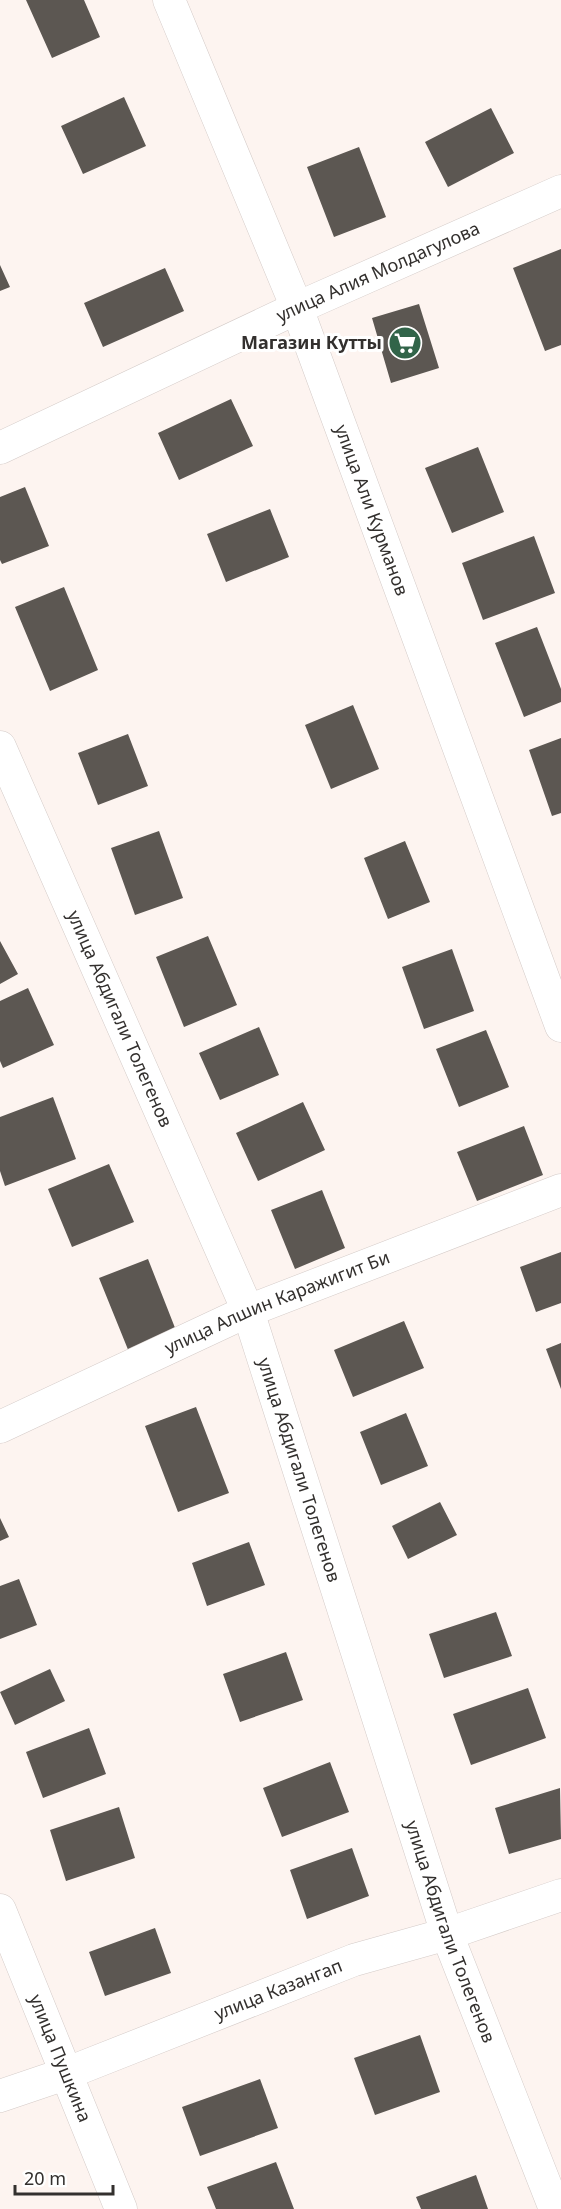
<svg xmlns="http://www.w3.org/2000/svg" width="561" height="2209" font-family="'Noto Sans',sans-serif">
	<rect width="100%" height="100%" fill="#fdf4f0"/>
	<!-- building -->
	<path fill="#5c5752" d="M26 0H84L100 37 52 58Z
		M124 97 146 146 83 174 61 126Z
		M491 108 514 153 448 187 425 142Z
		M359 147 386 217 334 237 307 167Z
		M561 249V345L545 351 513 268Z
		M0 265 10 287 0 291Z
		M165 268 184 311 103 347 84 303Z
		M419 304 439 368 391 383 372 318Z
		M231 399 253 446 179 480 158 433Z
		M478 447 504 512 452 533 425 468Z
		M25 487 49 546 2 564 0 560V497Z
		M270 509 289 557 226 582 207 534Z
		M534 536 555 593 483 620 462 563Z
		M64 587 98 670 50 691 15 607Z
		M537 627 561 689V702L524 717 495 643Z
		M353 705 379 769 331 789 305 725Z
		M128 734 148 786 98 805 78 753Z
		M561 738V813L552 816 529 750Z
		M159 831 183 898 135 915 111 848Z
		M405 841 430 902 388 919 364 858Z
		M208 936 237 1005 184 1027 156 957Z
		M0 941 18 974 0 984Z
		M452 949 474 1011 424 1029 402 967Z
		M28 988 54 1045 3 1068 0 1061V1001Z
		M259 1027 279 1075 220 1100 199 1053Z
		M486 1030 509 1087 459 1107 436 1049Z
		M53 1097 76 1159 5 1186 0 1171V1117Z
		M303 1102 325 1150 258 1181 236 1133Z
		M524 1126 543 1175 477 1201 457 1152Z
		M109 1164 134 1222 72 1247 48 1189Z
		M322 1190 345 1248 295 1269 271 1210Z
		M561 1252V1303L536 1312 520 1267Z
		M148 1259 179 1338 131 1357 99 1278Z
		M404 1321 424 1368 353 1397 334 1350Z
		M561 1343V1389L546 1349Z
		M196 1407 229 1493 178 1512 145 1426Z
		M406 1413 428 1466 381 1485 360 1432Z
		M440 1502 457 1535 408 1559 392 1526Z
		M0 1518 9 1537 0 1541Z
		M249 1542 265 1585 207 1606 192 1563Z
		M19 1579 37 1625 0 1639V1586Z
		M496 1612 512 1656 444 1678 429 1634Z
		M286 1652 303 1700 240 1722 223 1674Z
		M50 1669 65 1701 15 1725 0 1692Z
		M528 1688 546 1738 471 1765 453 1714Z
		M89 1728 106 1774 43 1798 26 1752Z
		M330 1762 349 1812 282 1837 263 1788Z
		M560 1788 561 1839 509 1854 495 1808Z
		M119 1807 135 1858 66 1881 50 1830Z
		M352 1848 369 1896 307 1919 290 1870Z
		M155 1928 171 1973 105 1996 89 1952Z
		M420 2035 440 2092 375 2115 354 2058Z
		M260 2079 278 2128 200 2156 182 2107Z
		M276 2162 294 2209H216L207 2187Z
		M476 2175 488 2209H421L416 2197Z"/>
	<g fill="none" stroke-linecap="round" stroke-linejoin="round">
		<defs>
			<g id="street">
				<path id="s1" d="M169 0 297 308 561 1026"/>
				<path id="s2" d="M0 448 297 308 561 191"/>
				<path id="s3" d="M0 747 248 1311 447 1934 555 2209"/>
				<path id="s4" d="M0 1427 248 1311 561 1190"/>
				<path id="s5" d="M0 1910 121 2209"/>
				<path id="s6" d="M0 2096 65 2074 354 1960 447 1934 561 1895"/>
			</g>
		</defs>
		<!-- street casing -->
		<use href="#street" stroke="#d4cbc8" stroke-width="33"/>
		<!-- street -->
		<use href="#street" stroke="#fff" stroke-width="32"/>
	</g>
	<!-- icons -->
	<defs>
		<symbol id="supermarket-disc" viewBox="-11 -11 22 22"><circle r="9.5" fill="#316449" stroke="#fff"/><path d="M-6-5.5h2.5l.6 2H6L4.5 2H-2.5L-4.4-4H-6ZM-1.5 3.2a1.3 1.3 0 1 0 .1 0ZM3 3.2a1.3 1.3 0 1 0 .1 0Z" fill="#fff"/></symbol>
	</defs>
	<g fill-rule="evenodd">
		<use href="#supermarket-disc" x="386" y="324" width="38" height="38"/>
	</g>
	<g text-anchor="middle" stroke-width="6" stroke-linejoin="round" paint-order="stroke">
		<!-- street labels -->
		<g font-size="18" fill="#33302e" stroke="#fff">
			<text dy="6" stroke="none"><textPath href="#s2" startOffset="417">улица Алия Молдагулова</textPath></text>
			<text dy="6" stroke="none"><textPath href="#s1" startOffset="549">улица Али Курманов</textPath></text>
			<text dy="6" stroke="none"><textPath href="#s3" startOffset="297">улица Абдигали Толегенов</textPath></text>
			<text dy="6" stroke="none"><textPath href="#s4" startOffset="304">улица Алшин Каражигит Би</textPath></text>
			<text dy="6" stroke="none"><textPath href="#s3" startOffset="783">улица Абдигали Толегенов</textPath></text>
			<text dy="6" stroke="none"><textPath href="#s3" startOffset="1269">улица Абдигали Толегенов</textPath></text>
			<text dy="6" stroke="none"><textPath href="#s6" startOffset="298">улица Казангап</textPath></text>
			<text dy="6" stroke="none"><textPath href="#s5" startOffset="160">улица Пушкина</textPath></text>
		</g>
		<!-- poi labels -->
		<g font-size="18" font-weight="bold" fill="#33302e" stroke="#fff" text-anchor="end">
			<text x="382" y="349">Магазин Кутты</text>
		</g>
	</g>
	<!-- scale -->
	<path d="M15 2185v9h98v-9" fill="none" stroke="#33302e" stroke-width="3"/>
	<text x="24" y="2185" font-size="18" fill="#33302e" stroke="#ffffff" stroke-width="4.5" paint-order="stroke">20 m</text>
</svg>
